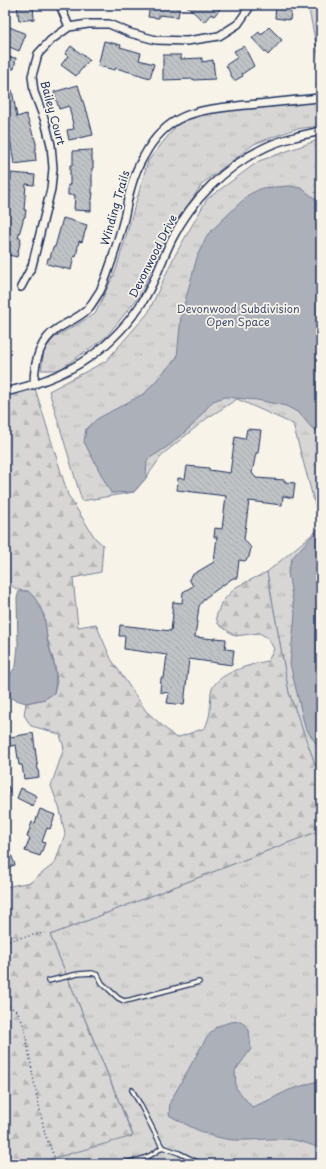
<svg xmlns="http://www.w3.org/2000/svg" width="326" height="1169" font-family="'Playpen Sans',sans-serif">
	<defs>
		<pattern id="grass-tufts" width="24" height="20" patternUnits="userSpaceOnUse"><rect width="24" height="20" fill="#d7d6d4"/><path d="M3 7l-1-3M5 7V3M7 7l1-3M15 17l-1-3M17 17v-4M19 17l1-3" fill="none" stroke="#b8b8b8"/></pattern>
		<pattern id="forest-firs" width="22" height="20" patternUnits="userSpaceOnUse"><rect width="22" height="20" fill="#d7d6d4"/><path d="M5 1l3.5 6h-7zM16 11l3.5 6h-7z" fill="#b8b8b8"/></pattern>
		<pattern id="building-back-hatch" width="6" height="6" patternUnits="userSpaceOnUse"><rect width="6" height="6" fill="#c0c3c5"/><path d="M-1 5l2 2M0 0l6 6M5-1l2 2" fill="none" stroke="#a4a8ac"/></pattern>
	</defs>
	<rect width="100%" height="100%" fill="#f7f3e8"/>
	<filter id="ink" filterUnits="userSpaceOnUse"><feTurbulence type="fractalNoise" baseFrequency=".025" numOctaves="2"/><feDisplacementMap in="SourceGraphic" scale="8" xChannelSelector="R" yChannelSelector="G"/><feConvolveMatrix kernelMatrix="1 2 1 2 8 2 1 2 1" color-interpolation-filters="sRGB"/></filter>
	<g filter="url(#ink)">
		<!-- grass -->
		<path fill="url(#grass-tufts)" stroke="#798299" d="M308 5H321V69Z
			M321 100V126L295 129 254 144 203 183 166 237 141 294 106 337 59 370H41L44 350 55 337 95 314 116 270 148 161 176 126 191 117 242 108Z
			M321 139V780L289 693 267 572 321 527 293 424 237 399 206 419 163 454 146 478 134 492 82 501 49 391 106 361 148 313 174 257 207 199 259 161Z
			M321 830V1164H33L133 1135 50 935Z"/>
		<!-- forest -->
		<path fill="url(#forest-firs)" stroke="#798299" d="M34 385 68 495 95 538 103 545 101 572 73 578 78 627 96 624 111 659 146 711 176 738 205 728C206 725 208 721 209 717 211 709 210 700 211 692 215 673 252 664 268 661L274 649 268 638 259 633 235 636 218 624 216 617 221 603 236 587 267 572 289 693 321 780V830L50 935 133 1136 33 1164H5V887L31 882 55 863 65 834 60 810 51 786 64 748 60 735 50 731 31 726 24 715 26 703 45 699 54 693 57 682 55 666 47 638 44 615 28 591C15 591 12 587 5 577L6 502 5 500V392Z"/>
		<!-- water -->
		<path fill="#acb0b9" stroke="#727c95" d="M289 186 301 188 321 203V434L311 427 299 413 286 406 257 400 225 397 213 401 191 427 167 447 147 460 146 478 134 492 111 493 84 442 86 429 97 419 145 393 177 357 181 316 198 254 208 234 248 195 262 188Z
			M321 525V751L305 727 290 664 295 614 288 572 292 558 311 537Z
			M19 591H28C35 597 40 605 43 614 46 621 46 631 47 639 52 660 59 671 54 693L45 699 26 703 13 699 7 693 5 686 9 676 16 666 18 645 17 598Z
			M241 1021 249 1030 251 1049 235 1071 236 1088 252 1107 267 1101 289 1090 321 1080V1149C310 1144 298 1140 285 1139 268 1138 250 1141 233 1140 210 1138 188 1126 169 1115L170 1102 205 1040 216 1027 230 1022Z"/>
		<!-- building -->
		<path fill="url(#building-back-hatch)" stroke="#1b2f5e" d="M17 5H33L34 19 19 21Z
			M150 5H180L178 17 159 15V18L148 17Z
			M186 5H216L220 9 214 16 211 14 204 22Z
			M276 5H292L290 20 275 18Z
			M5 25 26 34 19 51 5 45Z
			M269 27 282 40 268 55 252 38 259 32 261 35Z
			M104 41 121 45 120 47 141 53 139 60 154 64 150 78 116 68 115 70 98 66Z
			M71 46 89 60 76 76 61 65 68 56 65 54Z
			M244 46 254 66 242 74 243 76 234 81 226 65 238 57 234 51Z
			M163 55H181V59L202 58V62L213 60 215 79 194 80V79L163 80Z
			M5 57 16 58 14 69 5 68Z
			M78 85 86 111H87L93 135 69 140 67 130 74 129 69 106 59 109 54 92Z
			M12 90 17 117 26 114 36 143V150H35L36 161 14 164 10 138 8 139 5 130V92Z
			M92 150V161H93V168H92V193H93L92 200H91V211L74 210 75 195H68V185H70V165H73V151Z
			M11 173 35 175 34 185 26 184 24 210H26L25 217H24L18 238H21L17 257 5 254V204L9 205 10 189H7L8 180H11Z
			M63 218 87 225 82 242 79 241 76 257 74 256 71 270 47 264 48 258H50L53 247H55Z
			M247 429 261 430 258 453H256L252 473 256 478 285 480V482L295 483 293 498 283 496 282 505 249 501 244 539 251 548 249 557 245 561 239 560 237 578H233L205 598 199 606 195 637 214 639V638L226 639 225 649 234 650 232 665 189 659 184 705 167 703 169 693 160 692 161 678H164L167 655 124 649 125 636H119L120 625 171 631 173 614H172L173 602 182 603 183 592 193 586 189 579 192 575 214 562 217 537H214L215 528 222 529 226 496 177 490 178 478 185 479 187 466 209 468V470L230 473 235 437 245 439Z
			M33 733 39 777 24 779 22 765H19L16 745 6 747 5 738Z
			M21 788 37 796 33 806 17 798Z
			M40 809 55 815 50 829 47 828 42 842 45 843 40 856 25 851 30 838 27 837 32 822 35 823Z
			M5 839 15 865 5 868Z"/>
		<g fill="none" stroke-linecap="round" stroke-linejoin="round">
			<defs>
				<path id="service" d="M48 981 78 974 92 973 98 975 102 983 118 998 124 1001 130 1000 199 982
					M132 1090 140 1104 162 1147
					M121 1164C138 1160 149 1159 162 1147L179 1153 201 1164"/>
				<path id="minor" d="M60 5 69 27 88 24H109L130 33 156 40 187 41 219 36 238 24 251 5
					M21 287 32 266 51 189 53 168 51 145 45 121 34 92 32 76 38 54 51 40 69 27
					M34 385C34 364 39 341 57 329 67 322 79 318 88 309 92 304 96 297 100 291 105 282 108 271 112 260 115 249 119 237 122 226 126 213 127 200 131 187 134 176 138 166 144 156 168 111 199 110 246 105 271 103 296 100 321 98
					M5 392C62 379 105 356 139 307 154 286 161 261 172 239 192 199 226 166 266 147 283 139 302 135 321 131
					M5 790V791"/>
			</defs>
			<!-- service casing -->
			<use href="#service" stroke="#1b2f5e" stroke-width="6"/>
			<!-- minor casing -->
			<use href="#minor" stroke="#1b2f5e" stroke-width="10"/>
			<!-- path -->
			<path stroke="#1b2f5e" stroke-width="1.5" stroke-dasharray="1 3" stroke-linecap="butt" d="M5 941 48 932
				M5 1004 18 1012 24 1026 35 1087 45 1134 57 1164"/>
			<!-- service -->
			<use href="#service" stroke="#f7f3e8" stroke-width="3.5"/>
			<!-- minor -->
			<use href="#minor" stroke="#f7f3e8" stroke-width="7"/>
		</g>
	</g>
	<g text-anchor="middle" stroke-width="3.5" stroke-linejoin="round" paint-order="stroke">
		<!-- street labels -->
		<g font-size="11" fill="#1b2f5e" stroke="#f7f3e8">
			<text transform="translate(53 113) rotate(75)" y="4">Bailey Court</text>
			<text transform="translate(115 208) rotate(-74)" y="4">Winding Trails</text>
			<text transform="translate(153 256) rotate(-63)" y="4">Devonwood Drive</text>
		</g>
		<!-- park labels -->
		<g font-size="11" fill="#415076" stroke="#f7f3e8">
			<text x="238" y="313">Devonwood Subdivision<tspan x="238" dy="13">Open Space</tspan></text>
		</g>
	</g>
	<!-- margin -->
	<rect width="326" height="1169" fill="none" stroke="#f7f3e8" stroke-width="20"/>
	<rect x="10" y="10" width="306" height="1149" fill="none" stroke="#1b2f5e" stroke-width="1.5" filter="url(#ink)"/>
</svg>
